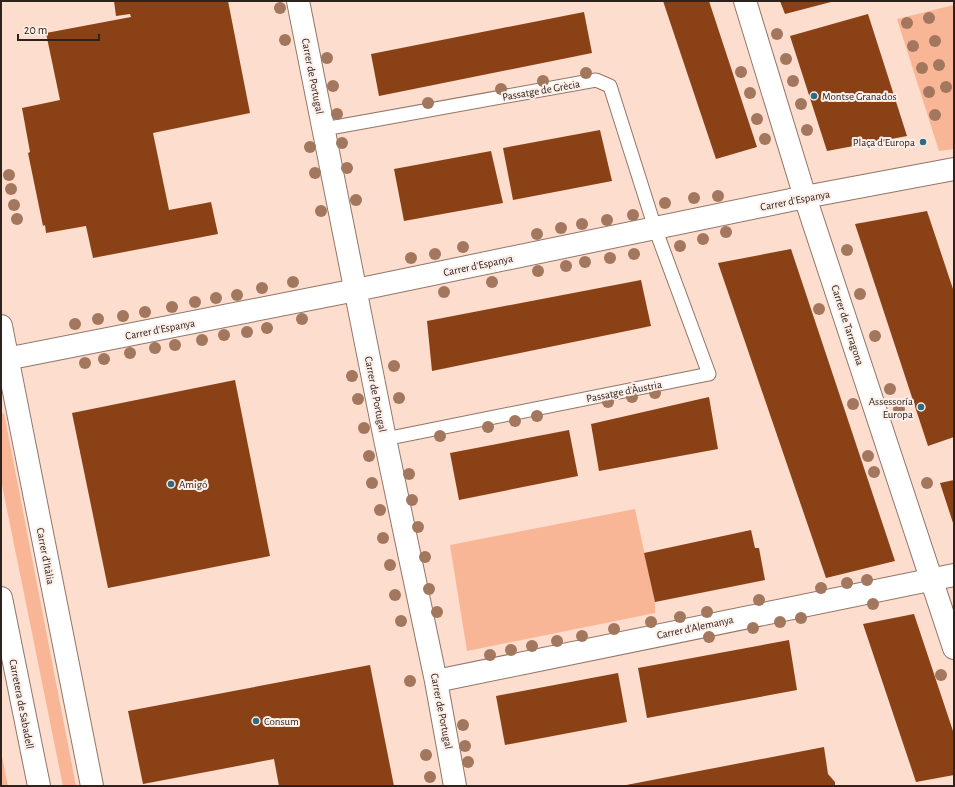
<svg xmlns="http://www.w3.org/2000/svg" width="955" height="787" font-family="'Alegreya Sans',sans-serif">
	<rect width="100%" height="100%" fill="#fdddcd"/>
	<!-- green -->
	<path fill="#f9b696" d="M954 5V149L939 151 897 19Z
		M4 413 76 786H63L1 480V414Z
		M635 509 655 602V613L467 651 450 545Z
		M1 752 8 786H1Z"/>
	<!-- building -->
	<path fill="#8a4116" d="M114 1H228L250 113 153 133 169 210 211 202 218 234 93 258 86 226 46 233 45 225 43 226 28 153 30 152 22 108 60 100 46 33 131 17 130 14 116 16Z
		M663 1H709L757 147 716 159Z
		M780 1H831V2L785 14Z
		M584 12 592 53 379 96 371 54Z
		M868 14 907 136 827 151 790 36Z
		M600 130 612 181 513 200 503 148Z
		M491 151 503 203 404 221 394 169Z
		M927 211 954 292V437L928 446 855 224Z
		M791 249 895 561 826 578 718 263Z
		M641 280 651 326 432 371 427 321Z
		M235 380 270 556 108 588 72 413Z
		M709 397 718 449 599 471 591 424Z
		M569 430 578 476 459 500 450 453Z
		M954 480V526L940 483Z
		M751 530 755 548H759L765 580 655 602 644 553Z
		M914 614 954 734V775L916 782 863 624Z
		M789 640 797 690 647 718 638 668Z
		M370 665 394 786H279L274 759 143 784 128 711Z
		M618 673 627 722 505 745 496 696Z
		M824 747 828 774 835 782V786H621Z"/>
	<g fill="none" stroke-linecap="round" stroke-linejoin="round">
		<defs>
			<path id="lane" d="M324 129 596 80 610 86 655 228 709 374 385 439"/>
			<path id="street" d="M298 1 385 439 436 681 455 786
				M745 1 805 197 954 648
				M1 326 92 786
				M1 360 356 290 805 197 954 169
				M436 681 954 575"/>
			<path id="secondary" d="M1 598 39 786"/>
		</defs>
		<!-- lane casing -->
		<use href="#lane" stroke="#927567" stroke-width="15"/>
		<!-- street casing -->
		<use href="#street" stroke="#927567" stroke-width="24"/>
		<!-- secondary casing -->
		<use href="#secondary" stroke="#927567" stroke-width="24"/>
		<!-- lane -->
		<use href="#lane" stroke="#fff" stroke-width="13"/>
		<!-- street -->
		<use href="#street" stroke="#fff" stroke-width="22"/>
		<!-- secondary -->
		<use href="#secondary" stroke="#fff" stroke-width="22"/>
	</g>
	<!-- trees -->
	<g fill="#a2775e">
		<circle cx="280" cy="8" r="6"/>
		<circle cx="929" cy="18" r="6"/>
		<circle cx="907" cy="23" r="6"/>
		<circle cx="777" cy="34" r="6"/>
		<circle cx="285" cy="40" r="6"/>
		<circle cx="935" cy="41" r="6"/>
		<circle cx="913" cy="46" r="6"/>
		<circle cx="327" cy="58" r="6"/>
		<circle cx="786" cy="59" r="6"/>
		<circle cx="939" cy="65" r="6"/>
		<circle cx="922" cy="68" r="6"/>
		<circle cx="741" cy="72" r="6"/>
		<circle cx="586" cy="73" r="6"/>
		<circle cx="543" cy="81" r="6"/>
		<circle cx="793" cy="81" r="6"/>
		<circle cx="333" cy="86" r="6"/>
		<circle cx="946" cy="87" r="6"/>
		<circle cx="501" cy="89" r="6"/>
		<circle cx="929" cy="92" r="6"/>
		<circle cx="750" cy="93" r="6"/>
		<circle cx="428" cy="103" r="6"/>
		<circle cx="801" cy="104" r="6"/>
		<circle cx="337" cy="114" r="6"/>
		<circle cx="935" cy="115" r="6"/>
		<circle cx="757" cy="119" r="6"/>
		<circle cx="807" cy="130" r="6"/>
		<circle cx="765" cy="139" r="6"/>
		<circle cx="342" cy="143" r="6"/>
		<circle cx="310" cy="147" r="6"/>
		<circle cx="347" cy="168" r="6"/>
		<circle cx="315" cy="173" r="6"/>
		<circle cx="9" cy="175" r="6"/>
		<circle cx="11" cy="189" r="6"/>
		<circle cx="718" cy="196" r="6"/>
		<circle cx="694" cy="198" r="6"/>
		<circle cx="356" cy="200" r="6"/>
		<circle cx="665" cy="203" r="6"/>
		<circle cx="14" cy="205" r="6"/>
		<circle cx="321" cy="211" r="6"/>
		<circle cx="633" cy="215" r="6"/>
		<circle cx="17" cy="219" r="6"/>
		<circle cx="607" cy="220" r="6"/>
		<circle cx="582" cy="224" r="6"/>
		<circle cx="561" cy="228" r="6"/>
		<circle cx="726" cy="232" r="6"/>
		<circle cx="537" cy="234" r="6"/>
		<circle cx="703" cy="239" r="6"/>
		<circle cx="680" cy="246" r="6"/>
		<circle cx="463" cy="247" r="6"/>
		<circle cx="847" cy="250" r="6"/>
		<circle cx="435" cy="254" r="6"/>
		<circle cx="634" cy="254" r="6"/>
		<circle cx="411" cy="258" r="6"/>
		<circle cx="610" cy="258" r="6"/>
		<circle cx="585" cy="262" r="6"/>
		<circle cx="566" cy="266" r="6"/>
		<circle cx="538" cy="271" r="6"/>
		<circle cx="293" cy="282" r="6"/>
		<circle cx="492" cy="282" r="6"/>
		<circle cx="262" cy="288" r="6"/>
		<circle cx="444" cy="292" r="6"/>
		<circle cx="860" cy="294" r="6"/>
		<circle cx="237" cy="295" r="6"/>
		<circle cx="216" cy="298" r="6"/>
		<circle cx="195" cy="302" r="6"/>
		<circle cx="172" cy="307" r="6"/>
		<circle cx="819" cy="309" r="6"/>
		<circle cx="145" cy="312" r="6"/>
		<circle cx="123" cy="316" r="6"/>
		<circle cx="98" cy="319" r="6"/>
		<circle cx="302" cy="319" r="6"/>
		<circle cx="75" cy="324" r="6"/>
		<circle cx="267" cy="328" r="6"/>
		<circle cx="247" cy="332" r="6"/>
		<circle cx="224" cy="335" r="6"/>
		<circle cx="875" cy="336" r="6"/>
		<circle cx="202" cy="340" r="6"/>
		<circle cx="175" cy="345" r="6"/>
		<circle cx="155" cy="348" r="6"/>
		<circle cx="130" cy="353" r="6"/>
		<circle cx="104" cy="359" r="6"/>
		<circle cx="85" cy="363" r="6"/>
		<circle cx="394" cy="366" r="6"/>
		<circle cx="352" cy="376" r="6"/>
		<circle cx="890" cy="389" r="6"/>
		<circle cx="655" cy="393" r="6"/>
		<circle cx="632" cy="397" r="6"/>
		<circle cx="399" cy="398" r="6"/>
		<circle cx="358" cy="399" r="6"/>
		<circle cx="608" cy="402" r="6"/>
		<circle cx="853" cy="404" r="6"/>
		<circle cx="899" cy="409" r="6"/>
		<circle cx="537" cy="416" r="6"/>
		<circle cx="515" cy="421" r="6"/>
		<circle cx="488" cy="427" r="6"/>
		<circle cx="364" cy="428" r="6"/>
		<circle cx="440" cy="436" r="6"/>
		<circle cx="369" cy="456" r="6"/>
		<circle cx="868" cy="456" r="6"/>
		<circle cx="874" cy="472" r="6"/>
		<circle cx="409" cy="474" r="6"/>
		<circle cx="372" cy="483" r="6"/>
		<circle cx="927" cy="483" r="6"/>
		<circle cx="412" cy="500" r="6"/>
		<circle cx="380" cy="510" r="6"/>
		<circle cx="418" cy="527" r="6"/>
		<circle cx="383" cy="538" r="6"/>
		<circle cx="425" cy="557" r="6"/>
		<circle cx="390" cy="565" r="6"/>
		<circle cx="867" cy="580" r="6"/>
		<circle cx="847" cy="583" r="6"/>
		<circle cx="821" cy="588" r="6"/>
		<circle cx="429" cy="589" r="6"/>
		<circle cx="395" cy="595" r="6"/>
		<circle cx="759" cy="600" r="6"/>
		<circle cx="873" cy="604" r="6"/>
		<circle cx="437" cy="612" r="6"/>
		<circle cx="707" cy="612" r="6"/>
		<circle cx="680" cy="617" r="6"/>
		<circle cx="801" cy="618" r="6"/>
		<circle cx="401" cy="621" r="6"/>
		<circle cx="651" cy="622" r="6"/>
		<circle cx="780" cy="622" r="6"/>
		<circle cx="753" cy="628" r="6"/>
		<circle cx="614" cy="629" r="6"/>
		<circle cx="582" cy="636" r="6"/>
		<circle cx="709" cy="637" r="6"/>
		<circle cx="557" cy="641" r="6"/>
		<circle cx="532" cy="646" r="6"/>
		<circle cx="511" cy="650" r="6"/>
		<circle cx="490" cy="655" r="6"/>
		<circle cx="941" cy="675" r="6"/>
		<circle cx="410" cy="681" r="6"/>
		<circle cx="463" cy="725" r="6"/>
		<circle cx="465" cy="746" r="6"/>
		<circle cx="426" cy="755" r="6"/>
		<circle cx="468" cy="762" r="6"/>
		<circle cx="430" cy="777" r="6"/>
	</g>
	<!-- markers -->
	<g fill="#2e6a81" stroke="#fceee8" stroke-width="1.5">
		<circle cx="814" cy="96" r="4"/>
		<circle cx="923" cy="142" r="4"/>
		<circle cx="921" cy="407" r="4"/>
		<circle cx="171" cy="484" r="4"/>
		<circle cx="256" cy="721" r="4"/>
	</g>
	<g text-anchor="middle" stroke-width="4" stroke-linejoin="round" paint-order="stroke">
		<!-- street labels -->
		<g font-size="11" fill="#2d221c" stroke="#fceee8">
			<text transform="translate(313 76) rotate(79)" y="4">Carrer de Portugal</text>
			<text transform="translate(541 90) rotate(-10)" y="4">Passatge de Grècia</text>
			<text transform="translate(795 200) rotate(-11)" y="4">Carrer d'Espanya</text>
			<text transform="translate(478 265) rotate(-12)" y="4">Carrer d'Espanya</text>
			<text transform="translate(848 325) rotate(72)" y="4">Carrer de Tarragona</text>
			<text transform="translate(160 329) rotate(-11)" y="4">Carrer d'Espanya</text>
			<text transform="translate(624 391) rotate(-11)" y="4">Passatge d'Àustria</text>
			<text transform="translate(376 394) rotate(79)" y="4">Carrer de Portugal</text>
			<text transform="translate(46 556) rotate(79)" y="4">Carrer d'Itàlia</text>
			<text transform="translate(695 627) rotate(-12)" y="4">Carrer d'Alemanya</text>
			<text transform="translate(22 704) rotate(79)" y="4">Carretera de Sabadell</text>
			<text transform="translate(442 711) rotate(79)" y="4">Carrer de Portugal</text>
		</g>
		<!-- poi labels -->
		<g font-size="11" fill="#2d221c" stroke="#fceee8" text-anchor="start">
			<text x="822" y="100">Montse Granados</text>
			<text x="915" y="146" text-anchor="end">Plaça d'Europa</text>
			<text x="913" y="405" text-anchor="end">Assessoría<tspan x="913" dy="13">Europa</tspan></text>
			<text x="179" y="488">Amigó</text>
			<text x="264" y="725">Consum</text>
		</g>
	</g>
	<!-- border -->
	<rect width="955" height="787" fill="none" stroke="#2d221c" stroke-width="4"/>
	<!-- scale -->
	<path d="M18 34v6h81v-6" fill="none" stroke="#2d221c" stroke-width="2"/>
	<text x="24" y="34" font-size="12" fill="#2d221c" stroke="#fceee8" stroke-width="3" paint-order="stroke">20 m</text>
</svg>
